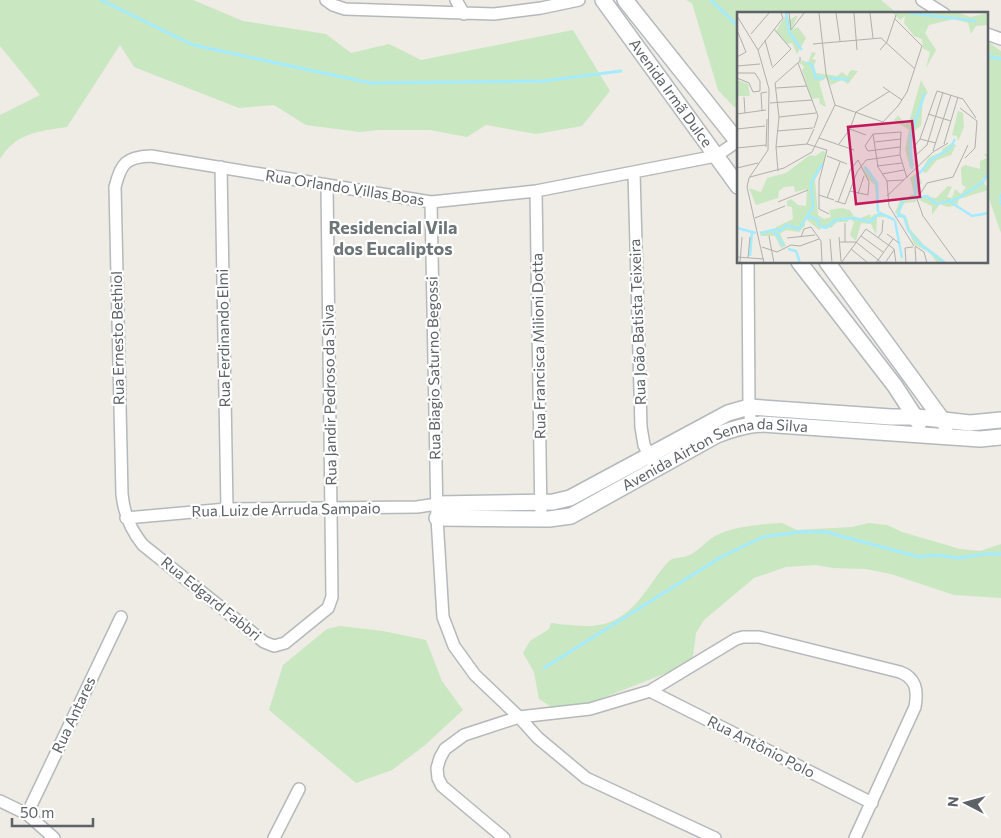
<svg xmlns="http://www.w3.org/2000/svg" width="1001" height="838" font-family="Commissioner,sans-serif">
	<rect width="100%" height="100%" fill="#efebe5"/>
	<!-- green -->
	<path fill="#c9e7c1" d="M0 0H193L243 21 326 34 351 53 389 44 421 60 573 30 610 91 582 126 536 134 486 125 467 137 430 130H378L360 132 306 125 274 105 239 108 134 67 120 45 67 127C39 131 16 133 0 159V115L40 95 0 46Z
		M686 0H881L898 14H738V107H734L718 90 692 3Z
		M987 41 1001 51V233L987 193Z
		M782 523 797 530 852 527 869 523 887 525 902 532 960 549 980 551 1001 544V598L954 595 891 574 866 569 833 568 816 565 786 567 754 578 704 620 696 633 693 656 687 665 595 701 566 709 552 707 539 699 534 672 523 653 530 641 549 629 551 623C593 628 615 631 643 595 652 584 659 571 669 561 674 557 681 558 687 556 698 552 705 542 715 536 734 526 761 524 782 523Z
		M340 626 383 631 426 640 442 681 463 710 424 746 392 770 356 783 269 710 283 665 327 629Z"/>
	<g fill="none" stroke-linecap="round" stroke-linejoin="round">
		<!-- stream -->
		<path stroke="#a5ebff" stroke-width="3" d="M101 0 193 45 370 83 544 81 621 71
			M711 0 738 26
			M987 56 1001 59
			M1001 195V204
			M544 668 721 557 763 537 800 532H826L919 557 935 555 959 558 984 554H1001"/>
		<defs>
			<path id="street" d="M326 0 333 5 345 9 494 14 541 8 579 0
				M456 0 464 14
				M922 0 944 14
				M987 34 1001 39
				M221 167 227 509
				M634 172 641 427 644 445 652 461
				M327 185 332 597 328 608 285 643 274 646 264 642 143 545C130 529 124 514 122 494L115 187C121 163 126 157 151 156L431 202 536 191 716 156 738 141
				M536 191 541 519
				M431 202 437 518 443 617 454 646 475 675 519 717 538 738 586 778 715 838
				M748 262 749 407 751 425
				M126 518 227 509 417 507 437 504
				M650 691 872 803
				M0 801 27 814 54 838
				M27 814 121 617
				M274 838 299 789
				M504 838 442 786 438 778 437 768 440 758 445 749 464 735 519 717 590 709 650 691 736 639 743 637H759L900 672C916 678 918 690 915 707L855 838"/>
			<g id="secondary">
				<path id="s1" d="M603 0 738 186"/>
				<path d="M625 0 738 142"/>
				<path d="M799 262 895 386 919 423"/>
				<path d="M827 262 946 425"/>
				<path d="M437 504 553 502 570 498 728 413 749 407 891 417H917L970 423 1001 420"/>
				<path id="s2" d="M437 518 549 519 571 516 717 435C732 429 745 425 761 424L980 439 1001 437"/>
			</g>
		</defs>
		<!-- street casing -->
		<use href="#street" stroke="#b5b9bc" stroke-width="14"/>
		<!-- secondary casing -->
		<use href="#secondary" stroke="#b3b9bc" stroke-width="18"/>
		<!-- street -->
		<use href="#street" stroke="#fff" stroke-width="11"/>
		<!-- secondary -->
		<use href="#secondary" stroke="#fff" stroke-width="15"/>
	</g>
	<g text-anchor="middle" stroke-width="4.5" stroke-linejoin="round" paint-order="stroke">
		<!-- street labels -->
		<g font-size="15" fill="#5c6265" stroke="#fff">
			<text dy="5" stroke="none"><textPath href="#s1" startOffset="115">Avenida Irmã Dulce</textPath></text>
			<text transform="translate(345 188) rotate(9)" y="5">Rua Orlando Villas Boas</text>
			<text transform="translate(638 322) rotate(-92)" y="5">Rua João Batista Teixeira</text>
			<text transform="translate(118 338) rotate(-91)" y="5">Rua Ernesto Bethiol</text>
			<text transform="translate(224 338) rotate(-91)" y="5">Rua Ferdinando Elmi</text>
			<text transform="translate(539 346) rotate(-91)" y="5">Rua Francisca Milioni Dotta</text>
			<text transform="translate(434 368) rotate(-91)" y="5">Rua Biagio Saturno Begossi</text>
			<text transform="translate(330 395) rotate(-91)" y="5">Rua Jandir Pedroso da Silva</text>
			<text dy="5" stroke="none"><textPath href="#s2" startOffset="294">Avenida Airton Senna da Silva</textPath></text>
			<text transform="translate(286 510) rotate(-1)" y="5">Rua Luiz de Arruda Sampaio</text>
			<text transform="translate(211 599) rotate(39)" y="5">Rua Edgard Fabbri</text>
			<text transform="translate(74 715) rotate(-65)" y="5">Rua Antares</text>
			<text transform="translate(761 747) rotate(27)" y="5">Rua Antônio Polo</text>
		</g>
		<!-- quarter labels -->
		<g font-size="18" font-weight="bold" fill="#6d7577" stroke="#fff">
			<text x="393" y="234">Residencial Vila<tspan x="393" dy="21">dos Eucaliptos</tspan></text>
		</g>
	</g>
	<!-- overview -->
	<g transform="translate(737 12)">
		<rect width="251" height="251" fill="#efebe5"/>
		<path d="M50 1 52 8 61 3 54 18 61 15 69 26 60 42 55 31 50 32 39 19ZM156 1H223L233 5 251 1V13L239 14 234 22 231 11 217 7 192 13 188 21 199 38 189 56 193 40 186 36 185 27 177 24 167 11 168 4 163 8ZM75 40 79 41 75 47 79 48 76 56 79 61 100 64 105 60 110 64 114 58 121 59 111 72 105 68 94 73 89 66 82 70 89 95 83 92 82 86 75 87 65 59 67 54 62 51 65 48 71 51ZM0 68 11 72 13 84H1ZM184 68 191 81 186 85 184 114 178 118 175 127 174 141 177 153 173 156 168 137 172 118 157 108 161 103 168 112 173 107ZM221 99 226 101 227 115 221 129 220 124 215 123ZM215 131 219 133 214 143 200 148 189 161 184 159 192 145 206 140 205 137ZM86 139 89 140 86 153 78 168 81 203 87 207 94 205 92 198 105 196 113 198 119 208 134 202 133 206 138 202H149L148 205H140L139 223 134 212 124 211 119 229 113 223 117 210 112 206 111 210H100L94 216 88 214 82 218 68 206V214L62 220 49 218 43 222 49 234 44 236 38 224H24L23 220 38 219 39 215 56 207 55 195 50 194V189L54 187 61 193 69 194 70 177 58 180 57 174 47 175 42 179 41 186 19 193 12 176 24 180 30 166 49 161 73 143 78 144ZM247 142H251V166L245 167 251 178 222 187 220 193 211 195 203 192 195 203V194L182 188 183 184 199 186 211 174 215 175 210 185 215 186 218 177 224 182 229 175 225 173 224 156 228 153 243 157V149L250 146ZM129 154 141 171 140 199 138 173 130 166 126 155ZM181 160 185 172 182 173 179 190 168 191 161 200 169 204 173 217 187 233 211 251H200L193 241 177 232 167 207 158 201 163 188 177 182 173 166Z" fill="#c9e7c1"/>
		<path fill="none" stroke="#a5ebff" stroke-width="2.5" d="M49 1 52 20 65 38M172 1 239 9M70 50 76 55 79 66H87M93 66 112 68M128 155 140 171 141 200M175 157 173 124 188 81M183 185 190 184 199 192 220 187 246 170 252 160M178 186 179 165 195 147 213 136 218 127M179 186 166 187 161 204H167L171 218 183 232 208 251M212 189 235 204 252 201M70 204 80 207 83 214 89 216 98 208 118 206 133 210 143 201 158 208M158 209 165 246M0 216 19 221M23 221 40 217 43 219 50 213 62 217 76 195 74 171 85 152M36 221 40 222 46 234M51 237 59 239 63 251M13 244 15 220"/>
		<path fill="none" stroke="#b0b0ae" stroke-width="1" d="M52 1 54 18 67 1M82 1 89 62 98 93M99 1 103 29M117 1 120 38M133 1 136 26M0 4 21 38 32 77 31 138 12 166 10 175 27 251M0 18 9 40 0 45M14 22 32 1M28 28 35 54M76 32 144 26 178 57M21 38 46 6 44 1M143 38 150 30 159 3M61 51 81 104 77 116M0 54 23 52M35 56 54 37 37 17M0 61H18L23 69V79L16 80 12 71 0 66M146 75 165 88M39 76 70 74M7 85 8 101M33 91 75 88M98 93 146 110 161 94 170 80 185 34 158 7M223 96 240 109 238 136 228 146M25 99 24 81 30 80M0 102 29 98M191 102 214 109M42 105 79 101M0 117 28 114M113 117 129 123M40 119 76 116M136 122 141 155 150 169 152 194 177 234M136 122 164 120 163 143 170 166M136 122 128 134 131 139 163 135M82 126 117 138M183 127 199 131M138 130 164 127M70 132 77 117M102 132 113 117 119 100 153 79M207 132 221 85M29 135 30 107M39 135 70 132 90 138 82 169V197L92 202M0 136 29 133M196 139 214 83M90 144 110 152M178 144 190 133 206 80M140 154 165 151M181 155 177 135 183 127 200 79 226 87 239 106M0 156 21 151M41 159 39 135 42 105 38 71 63 49V45M145 162 167 158M13 165 47 156 75 140 98 93M149 169 167 168M121 182 127 164M82 183 97 188M150 184 196 140 211 131M90 186 103 150M98 189 108 192 120 160 129 148 163 143M41 190 71 178M101 190 113 158 121 148 132 170 131 183 113 179M18 206 48 194M150 222 162 231M32 224 37 251M124 224 146 240M64 225 67 217 74 215 84 229 85 251M102 225 104 249M50 226 78 223M141 226 145 220 146 208M93 227 95 251M103 230H119L145 251M108 230V211M178 234 187 240 190 251M25 235 40 240 54 233 63 234 82 227M178 235 179 251M114 237 131 251M0 245 27 247M11 246 13 225M3 251 5 225M104 251 129 217 157 237 159 251M139 251 156 227M148 251 157 238M169 251 168 236 176 235M220 251 186 204 180 187 190 171 216 165 231 133"/>
		<path fill="#c2185b" fill-opacity="0.15" stroke="#c2185b" stroke-width="2.5" d="M175 109 183 185 119 192 111 115Z"/>
		<rect width="251" height="251" fill="none" stroke="#5c6265" stroke-width="2.5"/>
	</g>
	<!-- north arrow -->
	<g transform="translate(966 803) rotate(276)" stroke="#ffffff" stroke-width="4" paint-order="stroke">
	<path d="M0-4L9 19L0 12L-9 19Z" fill="#5c6265"/>
	<text y="-8" font-size="14" font-weight="bold" text-anchor="middle" fill="#5c6265">N</text>
	</g>
	<!-- scale -->
	<path d="M12 818v8h81v-8" fill="none" stroke="#5c6265" stroke-width="2.5"/>
	<text x="20" y="818" font-size="15" fill="#5c6265" stroke="#ffffff" stroke-width="4" paint-order="stroke">50 m</text>
</svg>
